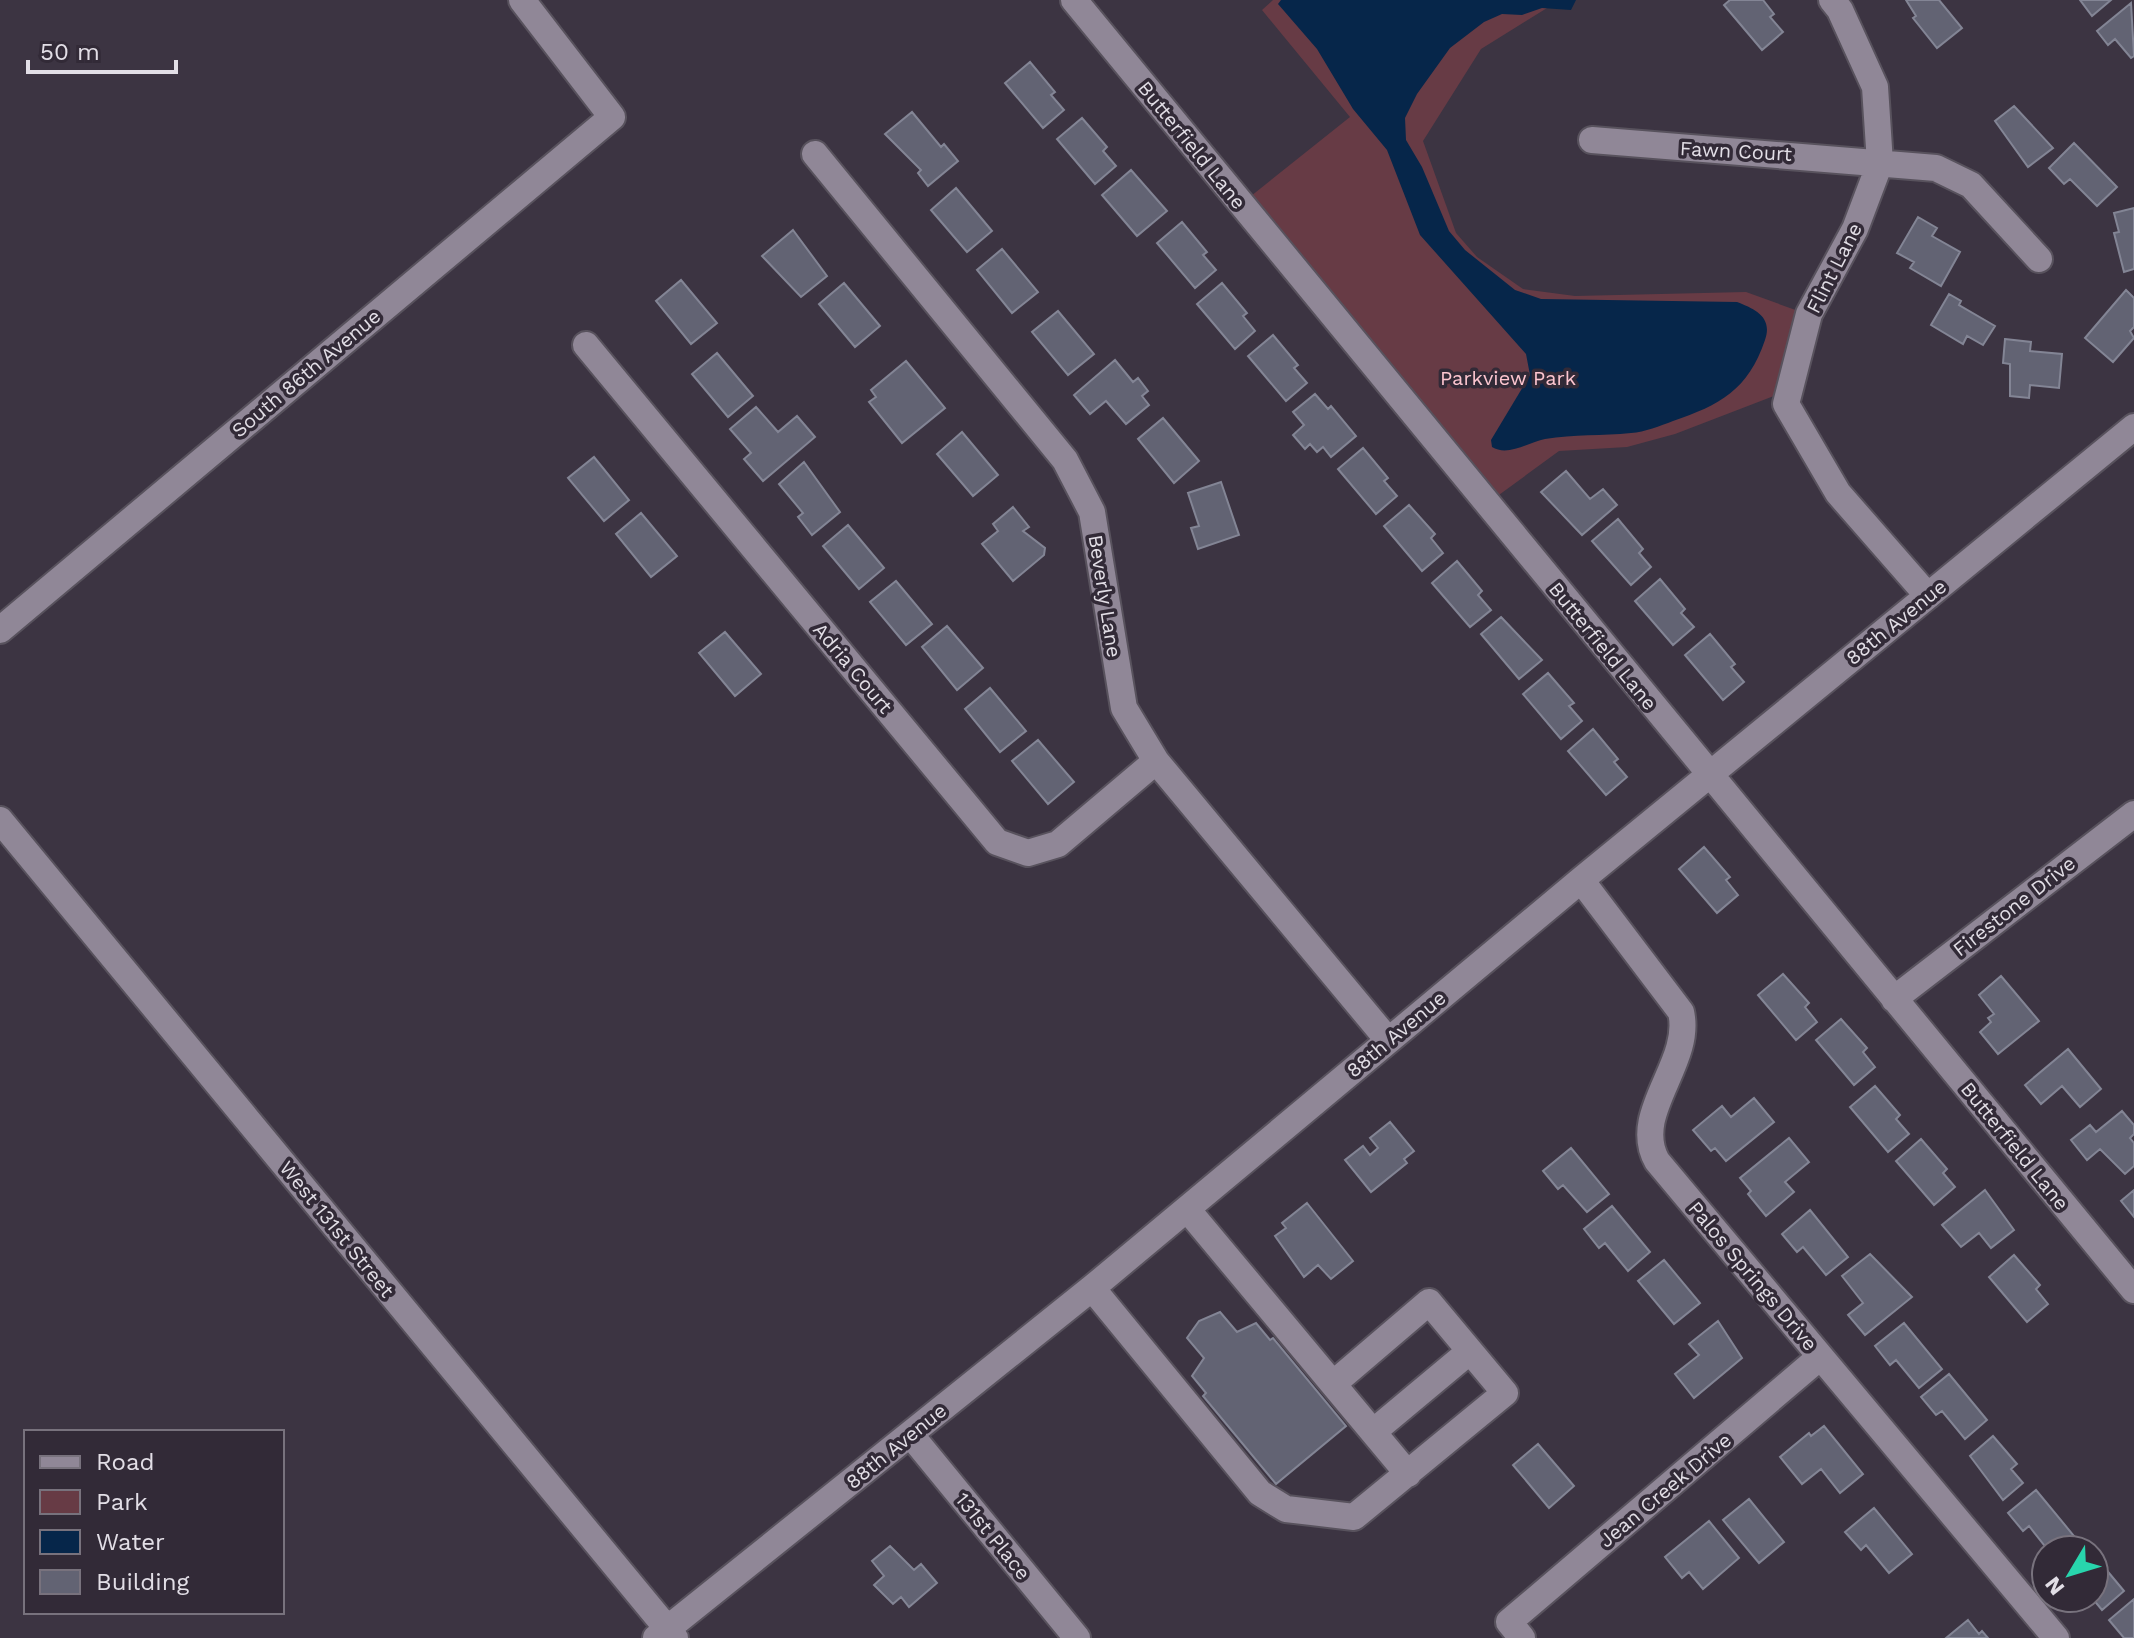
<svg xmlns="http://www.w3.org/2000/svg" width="2134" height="1638" font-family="'Work Sans',sans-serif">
	<rect width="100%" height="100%" fill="#3c3442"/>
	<!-- green -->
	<path fill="#673b45" d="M1273 0H1560L1481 49 1423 141 1456 233 1477 257 1523 289 1575 296 1746 292 1801 312 1786 346 1779 394 1675 434 1627 447 1559 451 1492 500 1246 200 1350 117 1262 10Z"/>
	<!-- water -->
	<path fill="#06264a" d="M1281 0H1576L1571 10 1542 8 1522 15 1502 14 1484 22 1450 48 1417 94 1405 118 1406 140 1422 167 1449 231 1465 250 1515 290 1541 299 1737 302C1755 309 1773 317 1765 340 1748 390 1720 405 1673 421 1660 426 1645 432 1631 433 1602 436 1574 434 1545 439 1529 442 1508 457 1492 447L1491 440 1530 375 1526 354 1420 235 1387 150 1353 109 1317 49 1278 4Z"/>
	<!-- building -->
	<path fill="#626373" stroke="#838595" stroke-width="2" d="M1730 0H1763L1774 14 1770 17 1783 32 1762 50 1724 5Z
		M1906 0H1939L1962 28 1937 48 1913 18 1916 16Z
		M2080 0H2111L2092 16Z
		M2131 3 2134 56 2131 58 2115 39 2108 45 2097 31Z
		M1030 62 1055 92 1051 95 1064 110 1043 128 1005 83Z
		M2014 106 2053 148 2028 167 1995 121Z
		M912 112 941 147 944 144 958 161 928 186 918 173 921 170 885 134Z
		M1082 118 1107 147 1103 151 1116 166 1095 184 1057 139Z
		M2074 143 2117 187 2097 206 2070 179 2064 184 2049 168Z
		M1131 170 1167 211 1137 236 1102 195Z
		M956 188 992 231 967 252 931 210Z
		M2134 208V269L2124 272 2114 233 2119 232 2114 213Z
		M1918 217 1937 228 1932 236 1960 252 1941 286 1910 268 1914 262 1897 253Z
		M1182 222 1207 252 1203 255 1216 270 1195 288 1157 243Z
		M793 230 827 276 801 297 762 256Z
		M1002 249 1038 292 1012 313 977 270Z
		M681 280 717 323 691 344 656 301Z
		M844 283 880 326 855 347 819 304Z
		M1222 283 1247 313 1243 316 1255 331 1235 349 1197 304Z
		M2126 290 2134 298V327L2130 331 2134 338 2113 362 2085 338Z
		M1949 294 1961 301 1959 305 1995 326 1983 345 1967 336 1963 344 1931 325Z
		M1058 311 1094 354 1068 375 1032 332Z
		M1273 335 1298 365 1294 368 1307 383 1286 401 1248 356Z
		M2005 339 2031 342 2030 351 2062 354 2059 388 2030 385 2029 398 2010 396V364L2003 363Z
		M717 353 753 396 728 417 692 374Z
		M1115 360 1133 382 1138 378 1148 391 1142 396 1149 405 1126 424 1106 401 1090 414 1074 395Z
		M906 361 945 408 902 443 869 402 876 397 871 390Z
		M1315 394 1328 409 1331 406 1356 436 1331 457 1323 447 1317 452 1310 444 1305 449 1293 435 1304 425 1293 412Z
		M756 407 778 432 797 416 815 437 763 481 744 459 751 453 730 429Z
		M1163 418 1199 461 1174 483 1138 439Z
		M962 432 998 475 973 496 937 454Z
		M1363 448 1388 478 1384 481 1397 496 1376 514 1338 469Z
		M594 457 629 500 604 521 568 478Z
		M804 462 840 512 812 535 798 517 803 513 779 484Z
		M1566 471 1590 499 1603 489 1617 505 1582 535 1541 492Z
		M1221 482 1239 535 1198 549 1191 528 1199 526 1188 493Z
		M1409 505 1435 534 1431 538 1443 553 1422 571 1384 526Z
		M1013 507 1029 527 1023 531 1045 548 1044 555 1013 581 982 544 998 531 993 524Z
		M641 513 677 556 651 577 616 534Z
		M1618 519 1643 549 1639 553 1651 567 1631 585 1592 541Z
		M848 525 884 568 859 589 823 546Z
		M1457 561 1482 591 1478 595 1491 610 1470 627 1432 583Z
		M1660 579 1685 609 1681 613 1694 627 1673 645 1635 601Z
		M896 581 932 624 906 645 870 602Z
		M1501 617 1542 660 1519 679 1481 634Z
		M947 626 983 668 957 690 922 647Z
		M725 632 761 674 735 696 699 653Z
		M1710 634 1735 664 1731 667 1744 682 1723 700 1685 655Z
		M1548 673 1574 703 1569 706 1582 721 1561 739 1523 694Z
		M990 688 1026 731 1000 752 965 709Z
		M1593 729 1618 759 1614 762 1627 777 1606 795 1568 751Z
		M1038 740 1074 782 1048 804 1012 761Z
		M1704 847 1730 877 1726 880 1738 895 1717 913 1679 869Z
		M1783 974 1809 1003 1805 1007 1817 1022 1796 1040 1758 995Z
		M2001 976 2039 1021 1998 1054 1980 1032 1991 1022 1988 1018 1994 1014 1979 995Z
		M1841 1019 1867 1048 1863 1052 1875 1067 1854 1085 1816 1040Z
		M2068 1049 2101 1089 2080 1107 2062 1086 2041 1104 2025 1085Z
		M1875 1086 1900 1115 1896 1119 1909 1134 1888 1152 1850 1107Z
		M1754 1098 1774 1122 1726 1161 1715 1148 1711 1151 1693 1130 1722 1106 1731 1117Z
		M2122 1111 2134 1125V1134L2130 1138 2134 1143V1166L2125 1174 2100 1149 2087 1160 2071 1140 2090 1125 2096 1132Z
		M1390 1122 1414 1151 1404 1159 1407 1163 1371 1192 1345 1160 1363 1146 1370 1155 1378 1148 1370 1138Z
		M1789 1138 1809 1162 1785 1182 1794 1192 1766 1216 1748 1194 1751 1191 1740 1178Z
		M1921 1139 1947 1169 1943 1173 1955 1187 1934 1205 1896 1161Z
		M1571 1148 1609 1194 1587 1212 1563 1185 1558 1189 1543 1171Z
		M1985 1190 2014 1230 1991 1248 1979 1233 1961 1247 1942 1225Z
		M2134 1190V1217L2121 1201Z
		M1307 1203 1353 1261 1331 1279 1318 1265 1304 1277 1275 1236 1286 1228 1282 1223Z
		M1612 1206 1650 1252 1628 1271 1605 1243 1599 1248 1584 1229Z
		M1810 1210 1848 1257 1826 1275 1803 1247 1797 1252 1782 1234Z
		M1870 1254 1912 1297 1865 1335 1848 1315 1863 1303 1842 1276Z
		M2014 1255 2040 1285 2036 1289 2048 1304 2027 1322 1989 1277Z
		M1664 1260 1700 1303 1674 1324 1638 1281Z
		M1220 1312 1237 1332 1256 1323 1270 1340 1273 1338 1346 1426 1276 1484 1203 1396 1206 1393 1192 1376 1204 1358 1187 1338 1199 1321Z
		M1718 1321 1742 1358 1694 1398 1675 1374 1699 1355 1689 1344Z
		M1904 1323 1942 1369 1919 1388 1896 1360 1890 1365 1875 1346Z
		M1949 1374 1987 1420 1965 1439 1942 1411 1936 1415 1921 1397Z
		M1824 1426 1863 1474 1840 1493 1821 1469 1802 1484 1780 1457 1809 1433 1811 1436Z
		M1993 1436 2017 1464 2011 1469 2023 1483 2003 1500 1970 1456Z
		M1538 1444 1574 1486 1549 1508 1513 1465Z
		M2036 1490 2074 1536 2057 1550H2048L2029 1526 2023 1531 2008 1513Z
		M1749 1499 1784 1542 1759 1563 1723 1520Z
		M1874 1508 1912 1554 1889 1573 1866 1545 1861 1550 1845 1532Z
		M1709 1521 1739 1558 1703 1589 1689 1572 1682 1578 1665 1557Z
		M890 1546 914 1570 921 1564 937 1583 909 1607 901 1597 893 1604 874 1585 884 1576 872 1561Z
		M2094 1555 2124 1591 2102 1610 2092 1598Z
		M2134 1599V1638H2124L2109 1620Z
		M1968 1620 1979 1634 1982 1631 1988 1638H1946Z"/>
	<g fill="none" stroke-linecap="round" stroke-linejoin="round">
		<defs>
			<path id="minor" d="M1074 0 2134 1290
				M1832 0 1840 10 1875 87 1880 163 1855 229 1809 314 1786 404 1838 493 1928 596
				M1592 140 1936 168 1971 185 2039 259
				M815 154 1065 460 1092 512 1124 708 1156 761 1388 1040
				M586 345 997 842 1028 853 1058 844 1156 761
				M0 630 612 117 522 0
				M0 820 675 1638
				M1581 880 1681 1012C1693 1063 1630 1113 1657 1161L2056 1638
				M1894 999 2134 814
				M1187 1209 1408 1474
				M1092 1288 1260 1493 1286 1509 1354 1517 1505 1393 1429 1302 1333 1384
				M1373 1432 1470 1351
				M910 1434 1077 1638
				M656 1638 1092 1288 1581 880 2134 427
				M1522 1638 1509 1622 1820 1357"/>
		</defs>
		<!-- minor casing -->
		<use href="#minor" stroke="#58525d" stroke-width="30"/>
		<!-- minor -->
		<use href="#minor" stroke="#908797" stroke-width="26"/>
	</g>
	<g text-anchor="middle" stroke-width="7" stroke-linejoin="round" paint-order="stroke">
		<!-- street labels -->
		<g font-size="20" fill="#e2dee6" stroke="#322a37">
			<text transform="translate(1192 145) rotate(51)" y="7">Butterfield Lane</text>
			<text transform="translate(1736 151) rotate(3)" y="7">Fawn Court</text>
			<text transform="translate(1834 268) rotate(-63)" y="7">Flint Lane</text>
			<text transform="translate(306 373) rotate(-40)" y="7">South 86th Avenue</text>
			<text transform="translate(1105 596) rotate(81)" y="7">Beverly Lane</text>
			<text transform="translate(1896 622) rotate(-39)" y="7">88th Avenue</text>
			<text transform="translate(1603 646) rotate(51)" y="7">Butterfield Lane</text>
			<text transform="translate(853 668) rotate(50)" y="7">Adria Court</text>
			<text transform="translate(2014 906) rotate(-38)" y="7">Firestone Drive</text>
			<text transform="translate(1396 1034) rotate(-40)" y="7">88th Avenue</text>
			<text transform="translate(2015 1146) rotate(51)" y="7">Butterfield Lane</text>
			<text transform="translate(337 1229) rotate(51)" y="7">West 131st Street</text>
			<text transform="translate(1753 1276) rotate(50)" y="7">Palos Springs Drive</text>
			<text transform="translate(896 1446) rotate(-39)" y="7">88th Avenue</text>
			<text transform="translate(1665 1490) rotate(-40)" y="7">Jean Creek Drive</text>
			<text transform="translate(993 1536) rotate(51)" y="7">131st Place</text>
		</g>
		<!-- park labels -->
		<g font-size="20" fill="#fdc6d0" stroke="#322a37">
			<text x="1508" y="385">Parkview Park</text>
		</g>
	</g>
	<!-- legend -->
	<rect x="24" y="1430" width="260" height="184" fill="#322a37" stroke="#78727d" stroke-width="2"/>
	<rect x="40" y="1456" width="40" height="12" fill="#908797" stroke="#78727d" stroke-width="2"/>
	<text x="96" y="1470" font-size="24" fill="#e2dee6">Road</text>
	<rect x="40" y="1490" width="40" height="24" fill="#673b45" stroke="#78727d" stroke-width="2"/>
	<text x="96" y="1510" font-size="24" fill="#e2dee6">Park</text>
	<rect x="40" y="1530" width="40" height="24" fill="#06264a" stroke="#78727d" stroke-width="2"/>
	<text x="96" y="1550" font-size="24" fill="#e2dee6">Water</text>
	<rect x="40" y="1570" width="40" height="24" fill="#626373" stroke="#78727d" stroke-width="2"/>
	<text x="96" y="1590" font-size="24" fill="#e2dee6">Building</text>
	<!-- north arrow -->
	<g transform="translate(2070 1574) rotate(232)"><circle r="38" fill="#322a37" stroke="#78727d" stroke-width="2"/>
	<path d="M0-6L14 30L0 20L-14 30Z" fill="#28d5ad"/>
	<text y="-12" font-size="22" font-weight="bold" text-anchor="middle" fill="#e2dee6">N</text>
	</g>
	<!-- scale -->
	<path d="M28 60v12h148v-12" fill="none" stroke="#e2dee6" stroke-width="4"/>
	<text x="40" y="60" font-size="24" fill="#e2dee6" stroke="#322a37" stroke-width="6" paint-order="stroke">50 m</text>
</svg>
